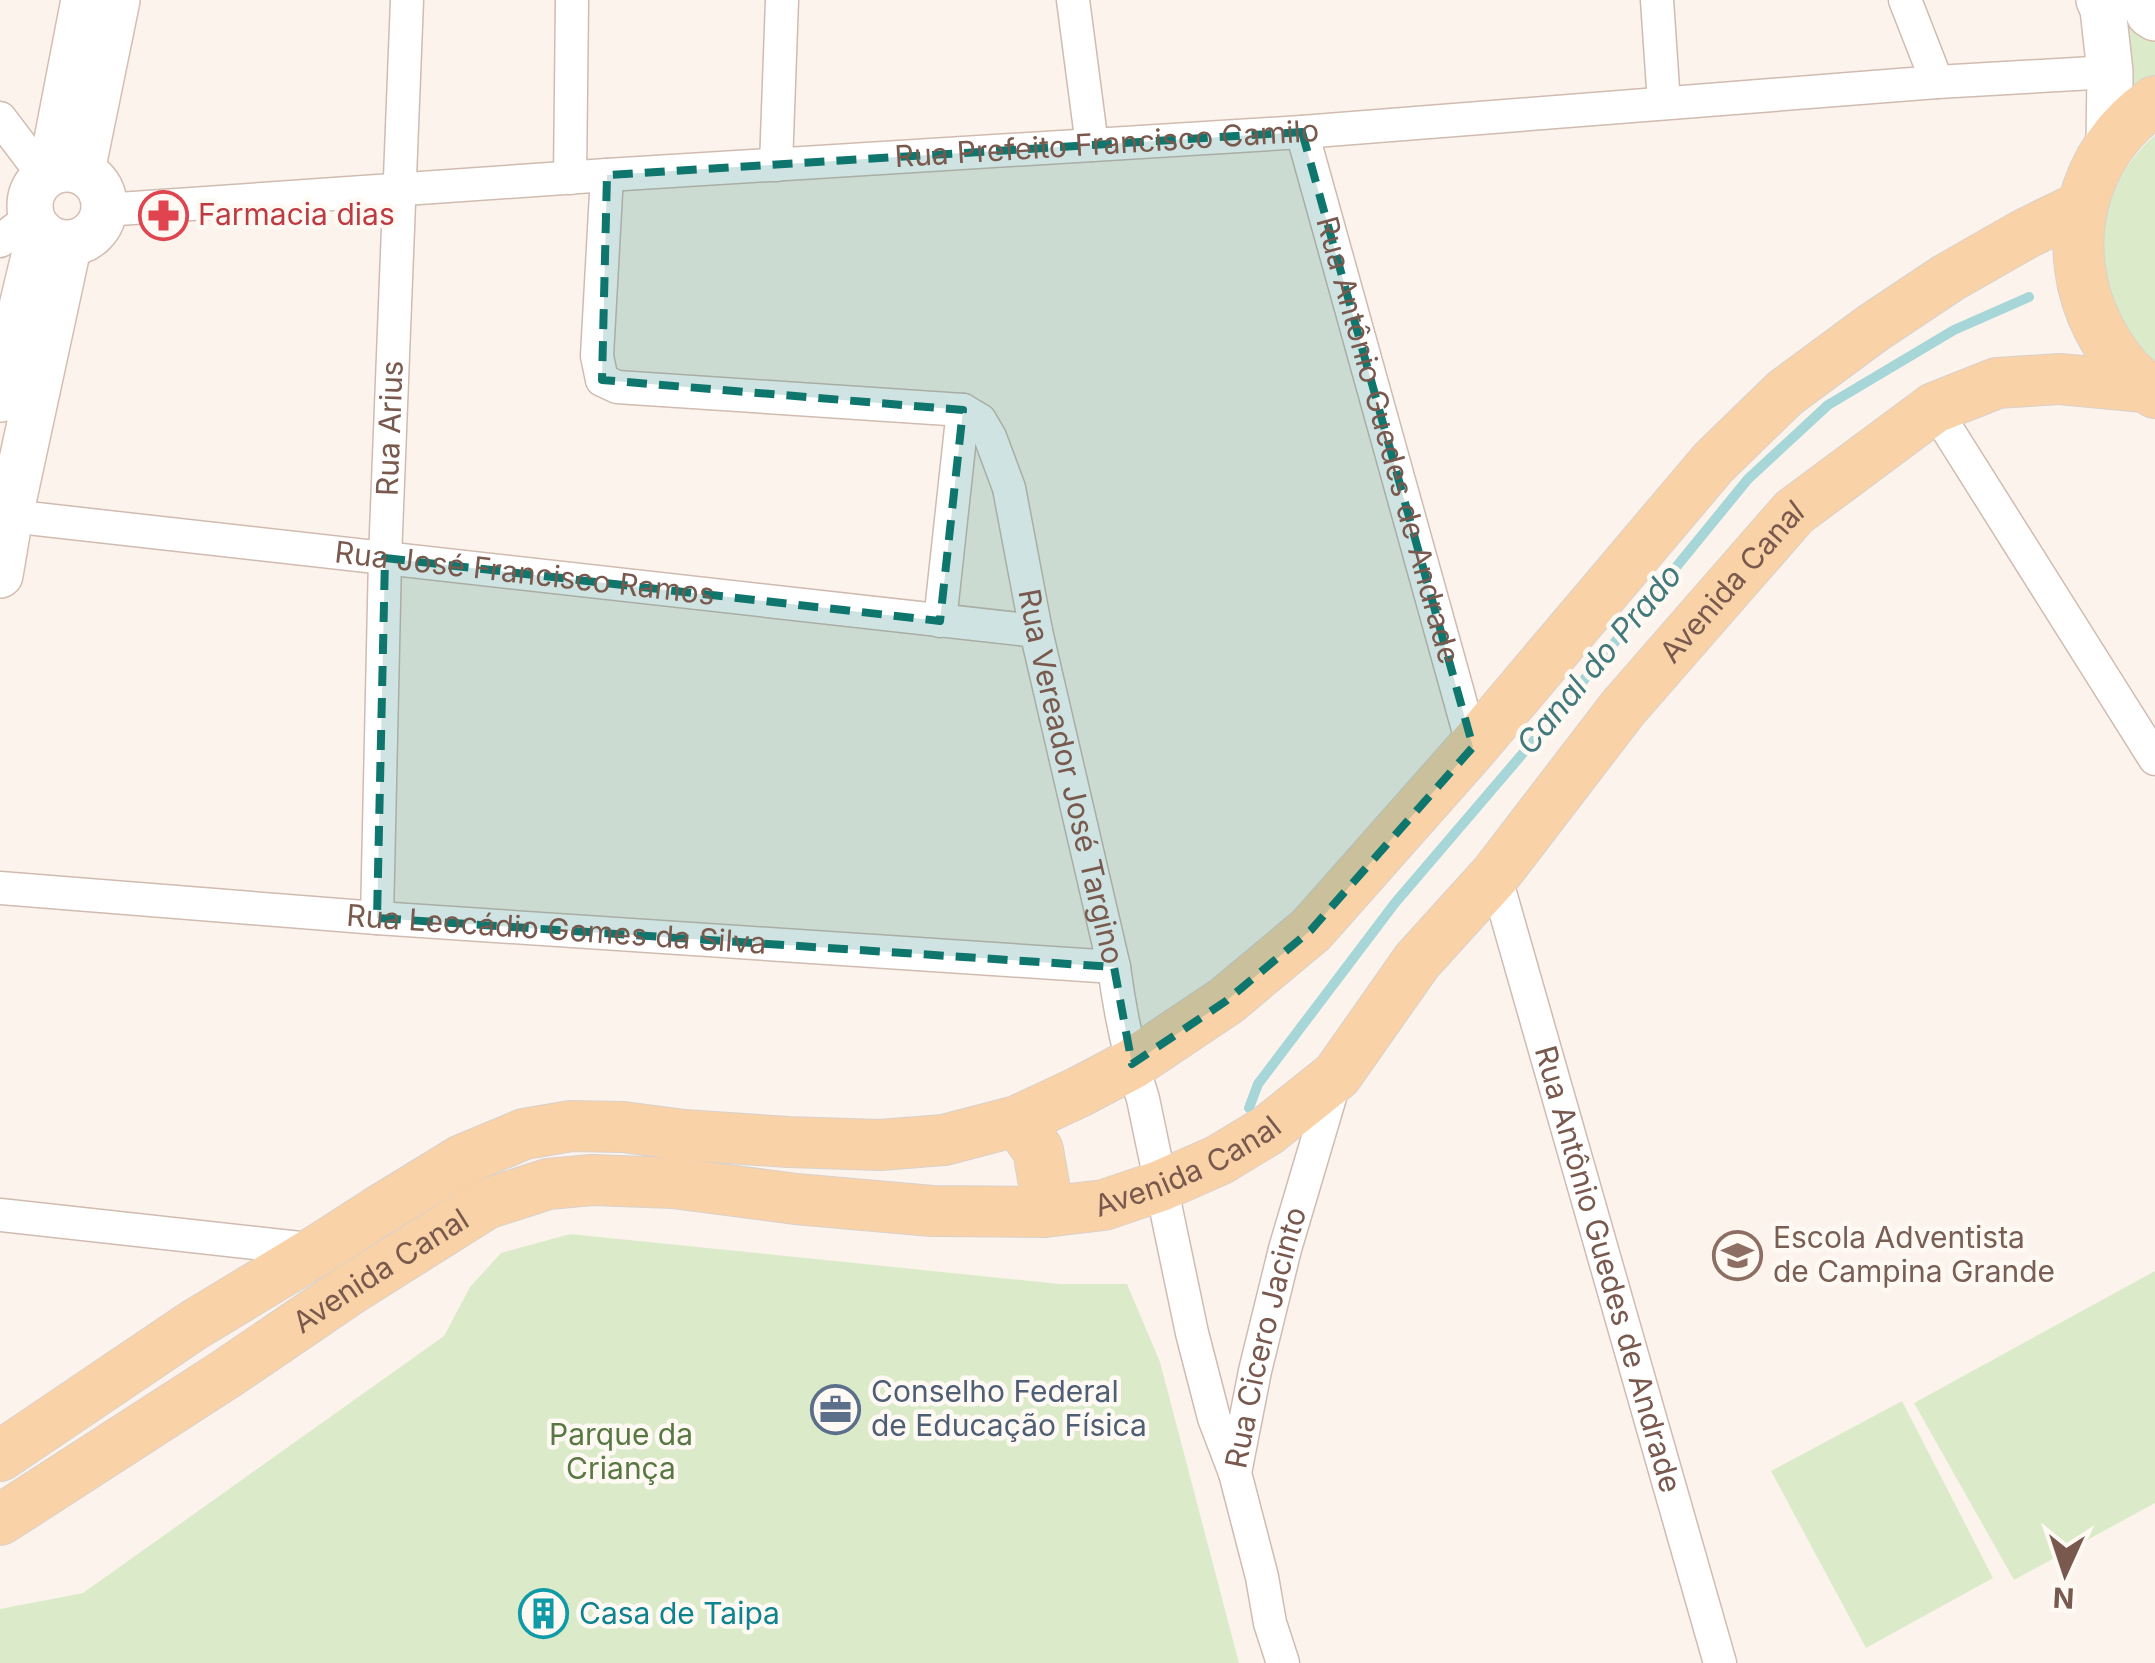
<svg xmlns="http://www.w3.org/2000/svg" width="2155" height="1663" font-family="Inter,sans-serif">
	<rect width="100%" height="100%" fill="#fcf4ec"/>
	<!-- green -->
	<path fill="#dbebca" d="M2109 7 2155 26V94L2132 110Z
		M2155 135V363C2145 351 2132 340 2125 327 2088 261 2098 186 2155 135Z
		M570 1234 1060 1284H1127L1160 1362 1239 1663H0V1609L83 1593 444 1336 470 1287 501 1253Z
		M2155 1271V1503L2014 1580 1914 1403Z
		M1902 1401 1993 1578 1866 1648 1771 1471Z"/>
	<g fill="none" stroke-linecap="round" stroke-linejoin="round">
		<!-- stream -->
		<path stroke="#a6d6d8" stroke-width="10" d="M1249 1108 1258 1084 1395 903 1548 724 1748 479 1828 405 1954 330 2029 297"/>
		<defs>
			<g id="street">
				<path d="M1073 0 1092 145"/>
				<path d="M1657 0 1664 103"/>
				<path d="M1905 0 1937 82"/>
				<path d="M0 118 44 176"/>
				<path id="s1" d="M1302 132 1473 747"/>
				<path d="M776 165 782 0"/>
				<path id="s2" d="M607 175 597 356 602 380 617 387 963 410 980 420 990 437 1009 488 1036 631 1114 967C1120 1013 1129 1056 1143 1099L1192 1333 1214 1418 1235 1473"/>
				<path d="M570 178 572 0"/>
				<path id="s3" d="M104 210 607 175 1302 132 1937 82 2110 72"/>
				<path d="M0 241 31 217"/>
				<path d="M1934 408 2155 759"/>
				<path id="s4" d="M10 516 1036 631"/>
				<path d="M940 621 963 410"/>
				<path id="s5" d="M1495 875 1720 1663"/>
				<path id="s6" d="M0 888 377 918 1114 967"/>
				<path id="s7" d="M377 918 385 558 407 0"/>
				<path d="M0 1215 318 1250"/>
				<path id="s8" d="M1283 1663 1270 1623 1262 1577 1235 1473 1255 1371 1285 1249 1336 1077"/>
			</g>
			<path id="secondary" d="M2099 0 2103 9 2110 72 2109 145
				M2143 0 2149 14 2155 18
				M30 206a37 37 0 1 1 74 0a37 37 0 1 1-74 0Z
				M51 171 84 0
				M82 171 117 0
				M0 399 40 231
				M0 575 10 516 69 243"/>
			<g id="primary">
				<path d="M2155 101C2079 153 2058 249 2099 329 2112 354 2131 379 2155 393"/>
				<path d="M1017 1121 1038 1150 1045 1190 1044 1212"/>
				<path d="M0 1456 194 1325 318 1250 377 1212 462 1160 524 1134 571 1126 623 1127 684 1135 788 1142 880 1145 944 1140 1017 1121 1079 1092 1132 1064 1226 1001 1311 930 1473 747 1713 463 1785 393 1873 328 1948 278 2025 234 2082 206"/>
				<path id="s9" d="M0 1520 226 1374 351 1289 486 1204 548 1184 592 1180 673 1183 796 1199 932 1211 1044 1212 1104 1205 1160 1186 1219 1160 1267 1131 1337 1075 1417 961 1495 875 1623 708 1794 512 1934 408 1997 383 2060 379 2144 387"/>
			</g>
		</defs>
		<!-- street casing -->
		<use href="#street" stroke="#d0bbb1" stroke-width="35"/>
		<!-- secondary casing -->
		<use href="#secondary" stroke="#d5bdb1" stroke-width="48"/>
		<!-- primary casing -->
		<use href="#primary" stroke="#d9d1cd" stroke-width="52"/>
		<!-- street -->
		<use href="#street" stroke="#fff" stroke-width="32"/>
		<!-- secondary -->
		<use href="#secondary" stroke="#fff" stroke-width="45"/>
		<!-- primary -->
		<use href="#primary" stroke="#f9d2a7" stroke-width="50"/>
	</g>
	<!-- marked area -->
	<path fill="#0f766e" fill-opacity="0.2" stroke="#0f766e" stroke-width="8" stroke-dasharray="20 12" stroke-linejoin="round" d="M1302 132 1473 747 1311 930 1226 1001 1132 1064 1114 967 377 918 385 558 940 621 963 410 602 380 607 175Z"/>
	<!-- icons -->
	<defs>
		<symbol id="pharmacy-ring" viewBox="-11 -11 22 22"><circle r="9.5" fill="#fff9f3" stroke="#e0444e" stroke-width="1.5"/><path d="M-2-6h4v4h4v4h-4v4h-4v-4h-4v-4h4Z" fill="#e0444e"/></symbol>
		<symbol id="school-ring" viewBox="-11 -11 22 22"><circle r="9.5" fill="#fff9f3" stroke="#8d6e63" stroke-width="1.5"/><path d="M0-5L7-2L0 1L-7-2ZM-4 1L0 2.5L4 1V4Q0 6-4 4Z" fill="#8d6e63"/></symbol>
		<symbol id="office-ring" viewBox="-11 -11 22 22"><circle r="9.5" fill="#fff9f3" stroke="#5c6f8a" stroke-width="1.5"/><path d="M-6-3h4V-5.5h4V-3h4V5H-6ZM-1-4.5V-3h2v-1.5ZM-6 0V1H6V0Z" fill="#5c6f8a"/></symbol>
		<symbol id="building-ring" viewBox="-11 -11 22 22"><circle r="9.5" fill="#fff9f3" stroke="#0f9aa8" stroke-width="1.5"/><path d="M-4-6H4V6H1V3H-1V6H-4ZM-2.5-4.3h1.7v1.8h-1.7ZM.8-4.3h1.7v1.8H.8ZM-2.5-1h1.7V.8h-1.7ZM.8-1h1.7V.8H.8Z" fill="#0f9aa8"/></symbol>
	</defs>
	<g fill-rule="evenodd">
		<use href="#pharmacy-ring" x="136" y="188" width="55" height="55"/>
		<use href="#school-ring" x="1710" y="1228" width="55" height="55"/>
		<use href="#office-ring" x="808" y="1382" width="55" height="55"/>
		<use href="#building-ring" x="516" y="1586" width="55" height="55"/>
	</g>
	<g text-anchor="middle" stroke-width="9" stroke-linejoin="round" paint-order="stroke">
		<!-- street labels -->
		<g font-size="30" fill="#79594e" stroke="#fff9f3">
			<text dy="10" stroke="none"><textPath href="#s3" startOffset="1005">Rua Prefeito Francisco Camilo</textPath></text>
			<text dy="10" stroke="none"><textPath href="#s7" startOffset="490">Rua Arius</textPath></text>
			<text dy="10" stroke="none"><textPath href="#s1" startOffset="320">Rua Antônio Guedes de Andrade</textPath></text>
			<text dy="10" stroke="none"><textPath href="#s4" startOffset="518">Rua José Francisco Ramos</textPath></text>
			<text dy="10" stroke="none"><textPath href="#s9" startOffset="2105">Avenida Canal</textPath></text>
			<text dy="10" stroke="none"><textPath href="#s2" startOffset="958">Rua Vereador José Targino</textPath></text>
			<text dy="10" stroke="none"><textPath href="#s6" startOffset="558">Rua Leocádio Gomes da Silva</textPath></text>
			<text dy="10" stroke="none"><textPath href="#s9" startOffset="1295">Avenida Canal</textPath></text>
			<text dy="10" stroke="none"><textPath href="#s5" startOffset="410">Rua Antônio Guedes de Andrade</textPath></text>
			<text dy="10" stroke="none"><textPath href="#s9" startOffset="455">Avenida Canal</textPath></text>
			<text dy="10" stroke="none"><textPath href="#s8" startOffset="335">Rua Cicero Jacinto</textPath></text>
		</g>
		<!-- health labels -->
		<g font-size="30" fill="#be3a42" stroke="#fff9f3" text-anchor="start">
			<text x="198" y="225">Farmacia dias</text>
		</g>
		<!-- education labels -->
		<g font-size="30" fill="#785e54" stroke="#fff9f3" text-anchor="start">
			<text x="1773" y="1248">Escola Adventista<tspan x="1773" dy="34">de Campina Grande</tspan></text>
		</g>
		<!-- service labels -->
		<g font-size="30" fill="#4e5e75" stroke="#fff9f3" text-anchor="start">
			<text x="871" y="1402">Conselho Federal<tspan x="871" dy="34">de Educação Física</tspan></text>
		</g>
		<!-- park labels -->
		<g font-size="30" fill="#587843" stroke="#fff9f3">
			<text x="621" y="1445">Parque da<tspan x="621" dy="34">Criança</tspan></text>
		</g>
		<!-- culture labels -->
		<g font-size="30" fill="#0d838f" stroke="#fff9f3" text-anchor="start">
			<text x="579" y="1624">Casa de Taipa</text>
		</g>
		<!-- water labels -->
		<g font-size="32" font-style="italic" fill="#41797c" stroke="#fff9f3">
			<text transform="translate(1599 659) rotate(-50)" y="11">Canal do Prado</text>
		</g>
	</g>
	<!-- north arrow -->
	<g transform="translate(2065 1573) rotate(183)" stroke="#fff9f3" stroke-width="8" paint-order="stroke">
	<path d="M0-8L18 38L0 25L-18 38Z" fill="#79594e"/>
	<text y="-15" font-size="28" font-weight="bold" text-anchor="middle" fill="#79594e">N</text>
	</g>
</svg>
